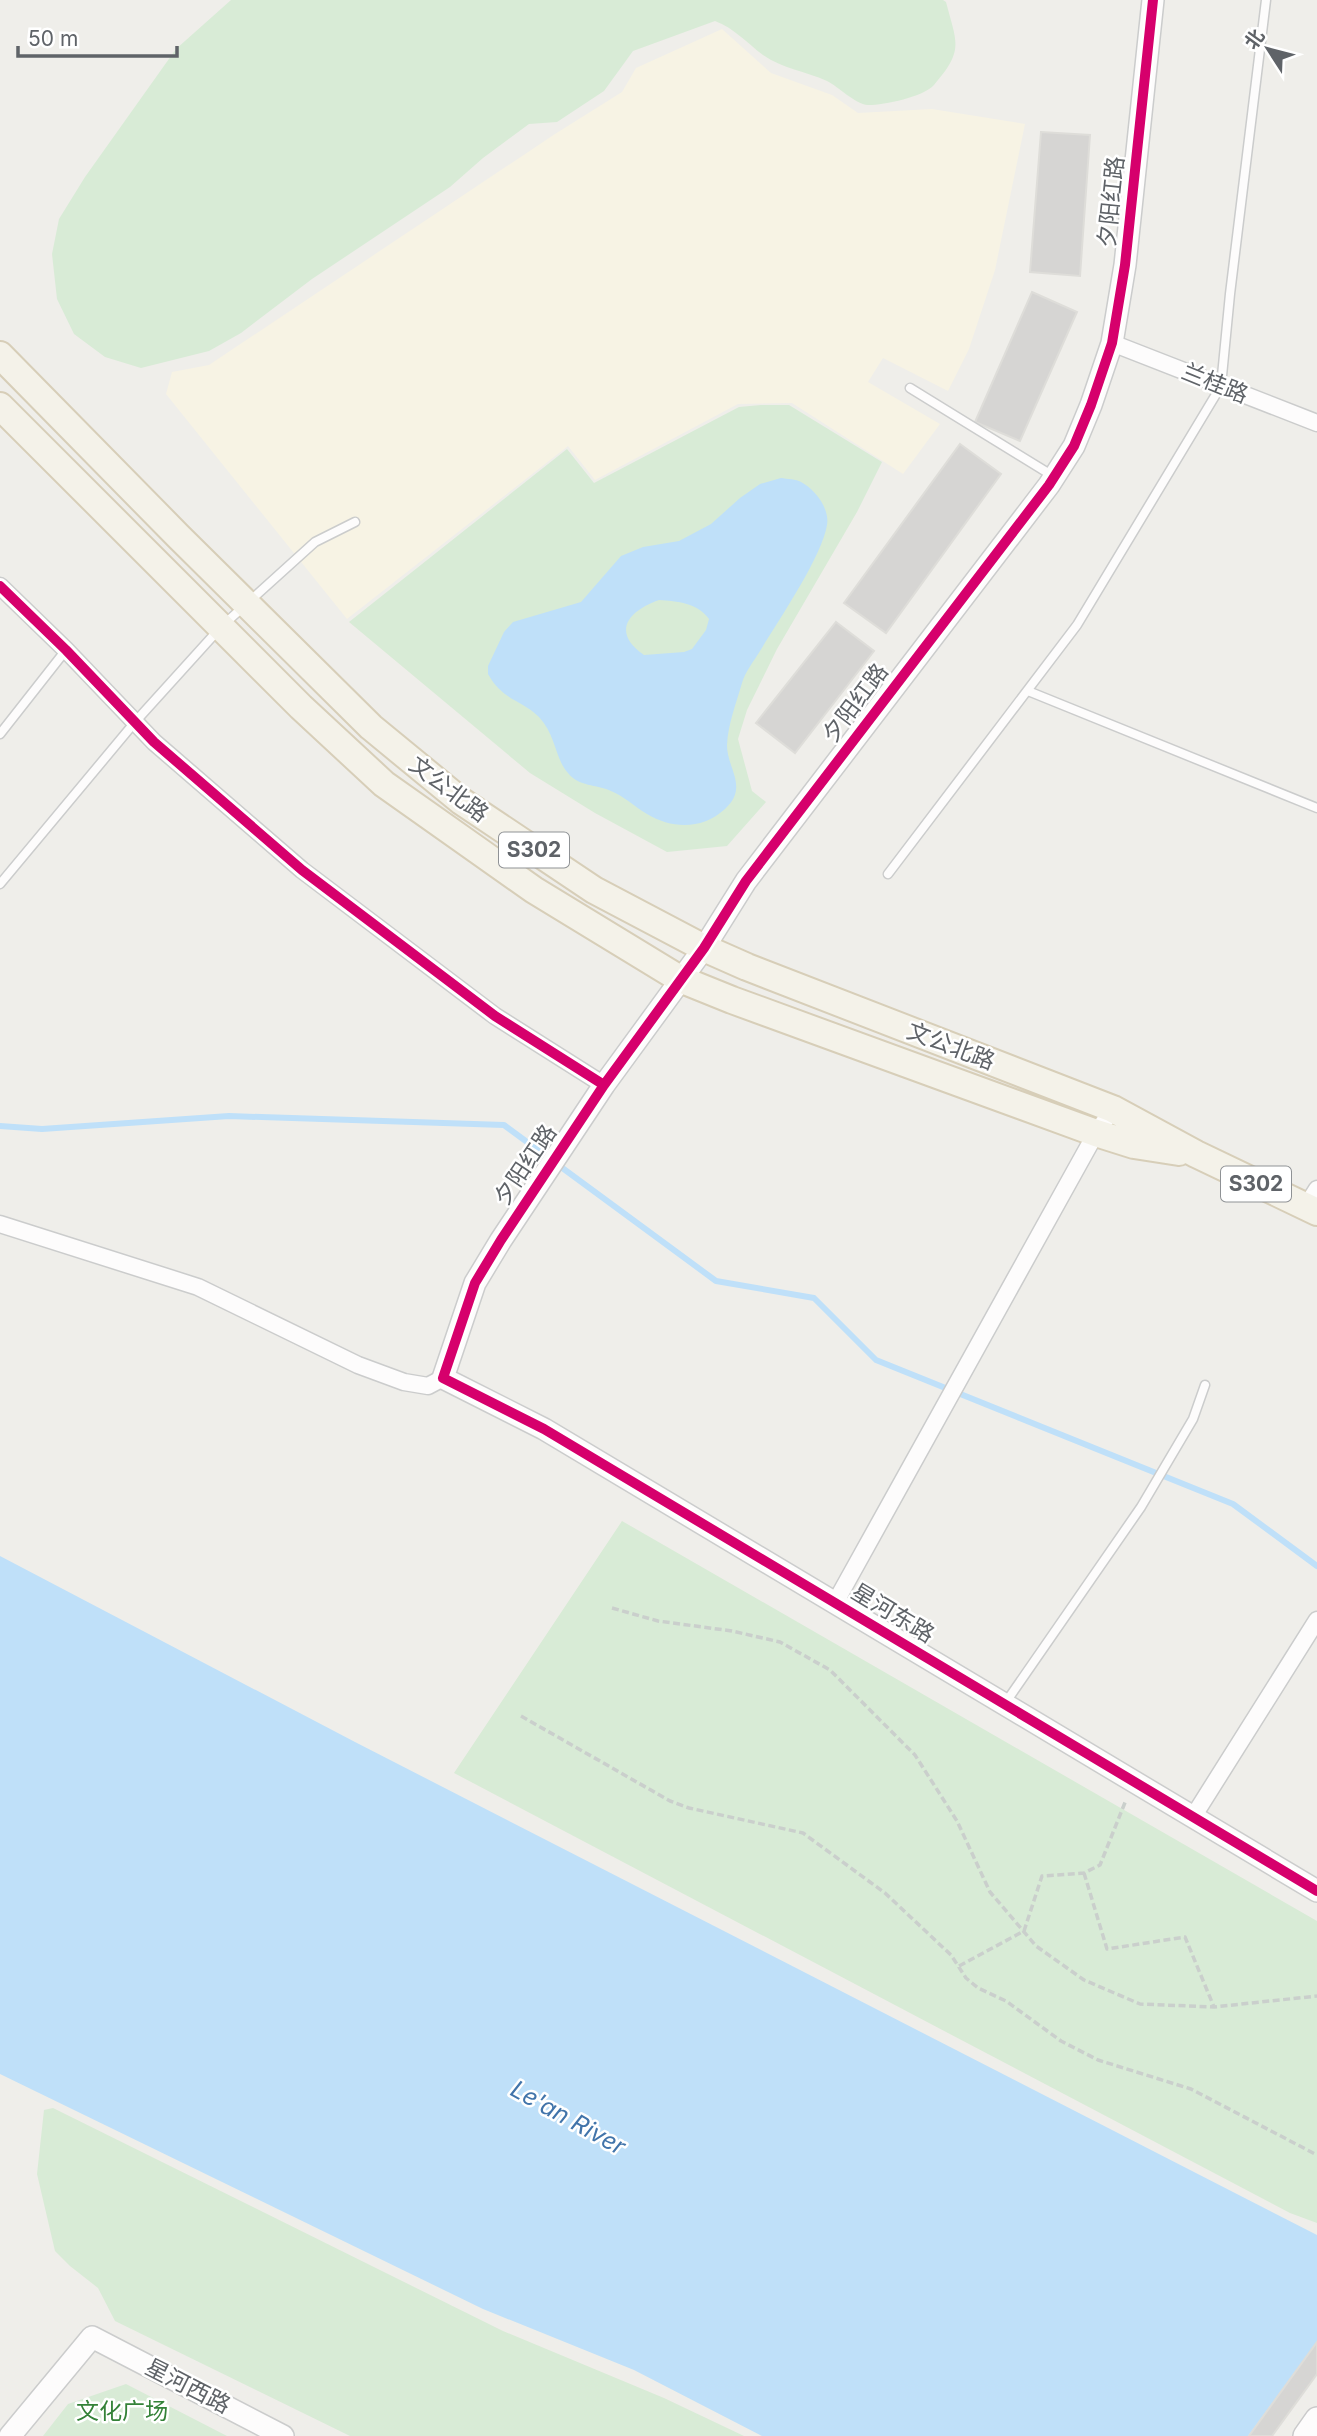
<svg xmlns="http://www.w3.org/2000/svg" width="1317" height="2436" font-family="Inter,'Noto Sans SC',sans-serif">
	<rect width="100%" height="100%" fill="#efeeea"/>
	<!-- commercial -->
	<path fill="#f7f3e4" d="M722 29 771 73 832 95 858 113 932 109 1025 124 995 270 969 349 948 391 883 358 868 382 940 424 903 474 792 403 738 404 595 480 568 446 347 619 166 394 172 372 209 365 555 134 622 92 636 68Z"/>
	<!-- green -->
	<path fill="#d8ebd6" d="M231 0H943L946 2C957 44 964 50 934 85 923 97 885 105 868 105 855 104 839 87 827 81 805 71 783 69 763 55 747 43 734 28 715 21L633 51 604 91 557 122 529 124 483 158 450 187 312 279 241 333 209 351 141 368 105 357 74 334 57 299 52 254 59 219 85 177 176 49Z
		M761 405H789L882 462 857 512 777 649 747 710 738 739 752 791 766 802 727 846 667 852 595 813 530 773 349 622 567 449 594 483 739 407Z
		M622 1521 1317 1921V2223L1290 2213 454 1773Z
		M53 2108 503 2331 664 2398 744 2436H350L115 2321 98 2288 70 2266 55 2251 37 2174 44 2110Z
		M126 2384 227 2436H43L68 2404Z"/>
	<!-- water -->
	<path fill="#bfe0f9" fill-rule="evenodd" d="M781 478C787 479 796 479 801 482 815 489 830 509 827 525 822 557 778 621 760 651 754 661 745 672 742 683 736 704 728 724 727 745 727 769 749 787 725 809 702 830 672 829 647 814 635 807 624 796 611 791 596 784 579 787 568 773 555 759 556 735 539 717 521 699 503 701 488 674V666L504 632 513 622 581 602 621 556 643 547 679 541 711 524 740 498 760 484ZM659 600C677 601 698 603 709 619L706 630 692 649 684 652 644 655C611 632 628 611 659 600Z
		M0 1556 355 1742 1317 2235V2436H762L634 2370 483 2309 0 2074Z"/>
	<!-- pier -->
	<path fill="#efeeea" d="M1317 2342V2436H1248Z"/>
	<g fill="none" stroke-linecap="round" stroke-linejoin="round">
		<!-- stream -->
		<path stroke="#bfe0f9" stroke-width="6" d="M0 1126 42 1129 229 1116 504 1125 716 1281 814 1298 876 1360 1233 1504 1317 1566"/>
	</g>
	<!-- building -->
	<path fill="#d6d5d3" stroke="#deddd9" stroke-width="2" d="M1041 132 1090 135 1080 276 1030 272Z
		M1032 292 1077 312 1020 441 975 422Z
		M960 444 1001 474 886 633 844 603Z
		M836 622 874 651 795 753 756 723Z
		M1317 2342V2374L1272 2436H1249Z"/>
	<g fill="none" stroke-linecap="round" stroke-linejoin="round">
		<defs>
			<path id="service" d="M910 388 1053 476
				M1028 691 1317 808
				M0 734 66 650
				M888 874 1077 625 1221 386 1230 294 1266 0
				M0 884 135 722 221 627 315 542 355 522
				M1006 1702 1141 1507 1193 1419 1205 1385"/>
			<path id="minor" d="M1112 343 1317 423
				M0 586 66 650 154 742 302 870 495 1016 604 1085
				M1305 1208 1317 1189
				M0 1224 198 1287 358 1365 404 1382 428 1386 443 1378
				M835 1603 1096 1133 1113 1109
				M1193 1817 1317 1620"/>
			<path id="tertiary" d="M1153 0 1125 265 1112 343 1091 405 1074 446 1049 485 746 881 704 948 604 1085 501 1240 475 1283 443 1378 544 1429 1317 1891
				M10 2436 92 2337 283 2436"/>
			<path id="secondary" d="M1305 2436 1317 2419"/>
			<path id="primary" d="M0 355 178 536 371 727 461 801 594 890 704 948 747 967 1113 1109 1196 1154 1317 1212
				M0 406 301 707 384 784 534 890 680 979 732 1000 1096 1133 1134 1145 1179 1152"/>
		</defs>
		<!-- service casing -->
		<use href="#service" stroke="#cbcccc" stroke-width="11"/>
		<!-- minor casing -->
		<use href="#minor" stroke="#cbcccc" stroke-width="19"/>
		<!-- tertiary casing -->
		<use href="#tertiary" stroke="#cbcccc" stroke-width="24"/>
		<!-- secondary casing -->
		<use href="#secondary" stroke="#cacacb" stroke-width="26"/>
		<!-- primary casing -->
		<use href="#primary" stroke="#d7ceb8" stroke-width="30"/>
		<!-- path -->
		<path stroke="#cacfcc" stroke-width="3.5" stroke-dasharray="7 3.5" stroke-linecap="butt" d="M612 1608 658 1621 732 1631 780 1642 830 1670 915 1755 957 1821 990 1892 1036 1946 1084 1980 1140 2004 1214 2007 1317 1996
			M521 1716 670 1801 689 1808 803 1833 885 1893 951 1955 966 1978 978 1988 1006 2001 1061 2041 1098 2060 1191 2089 1317 2155
			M1084 1873 1107 1949 1185 1937 1214 2007
			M959 1966 1024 1931 1042 1876 1084 1873 1100 1865 1126 1800"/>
		<!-- service -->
		<use href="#service" stroke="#fdfcfc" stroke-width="8"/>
		<!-- minor -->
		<use href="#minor" stroke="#fdfcfc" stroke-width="16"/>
		<!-- tertiary -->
		<use href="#tertiary" stroke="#fdfcfc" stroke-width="21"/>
		<!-- secondary -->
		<use href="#secondary" stroke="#fdfcfc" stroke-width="23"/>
		<!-- primary -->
		<use href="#primary" stroke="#f4f2e9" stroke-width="26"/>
		<defs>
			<path id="cycleway" d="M1153 0 1125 265 1112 343 1091 405 1074 446 1049 485 746 881 704 948 604 1085 501 1240 475 1283 443 1378 544 1429 1317 1891
				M0 586 66 650 154 742 302 870 495 1016 604 1085"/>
		</defs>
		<!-- cycleway casing -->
		<use href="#cycleway" stroke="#fff" stroke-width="15"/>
		<!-- cycleway -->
		<use href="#cycleway" stroke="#d6006c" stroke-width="10"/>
	</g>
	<g text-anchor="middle" stroke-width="5" stroke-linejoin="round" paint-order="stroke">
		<!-- shield labels -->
		<g fill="#fff" stroke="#8f9295" stroke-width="2">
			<rect x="499" y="832.5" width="70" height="35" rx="5"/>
			<rect x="1221" y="1166.5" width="70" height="35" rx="5"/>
		</g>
		<g font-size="21" font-weight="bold" fill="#5f6368">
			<text x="534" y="857">S302</text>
			<text x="1256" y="1191">S302</text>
		</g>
		<!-- street labels -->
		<g font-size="23" fill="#5f6368" stroke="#fff">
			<text transform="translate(1111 202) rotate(-84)" y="8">夕阳红路</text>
			<text transform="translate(1215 383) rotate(22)" y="8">兰桂路</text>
			<text transform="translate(855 703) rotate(-53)" y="8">夕阳红路</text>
			<text transform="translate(449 789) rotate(37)" y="8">文公北路</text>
			<text transform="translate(951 1046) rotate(21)" y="8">文公北路</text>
			<text transform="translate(525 1165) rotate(-56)" y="8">夕阳红路</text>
			<text transform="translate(893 1613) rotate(31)" y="8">星河东路</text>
			<text transform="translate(188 2386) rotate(27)" y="8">星河西路</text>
		</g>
		<!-- park labels -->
		<g font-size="23" fill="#348238" stroke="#fff">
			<text x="122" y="2419">文化广场</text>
		</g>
		<!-- water labels -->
		<g font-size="24" font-style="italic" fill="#4174aa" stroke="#fff">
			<text transform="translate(568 2118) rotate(29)" y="8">Le'an River</text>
		</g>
	</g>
	<!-- north arrow -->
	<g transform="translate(1268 49) rotate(306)" stroke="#ffffff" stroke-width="5" paint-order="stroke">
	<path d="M0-5L12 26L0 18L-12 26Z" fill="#5f6368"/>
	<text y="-10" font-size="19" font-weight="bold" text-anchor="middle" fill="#5f6368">北</text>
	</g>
	<!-- scale -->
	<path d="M18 46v10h159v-10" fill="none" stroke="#5f6368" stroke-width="3.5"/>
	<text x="28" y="46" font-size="21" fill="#5f6368" stroke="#ffffff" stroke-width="5" paint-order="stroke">50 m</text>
</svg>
